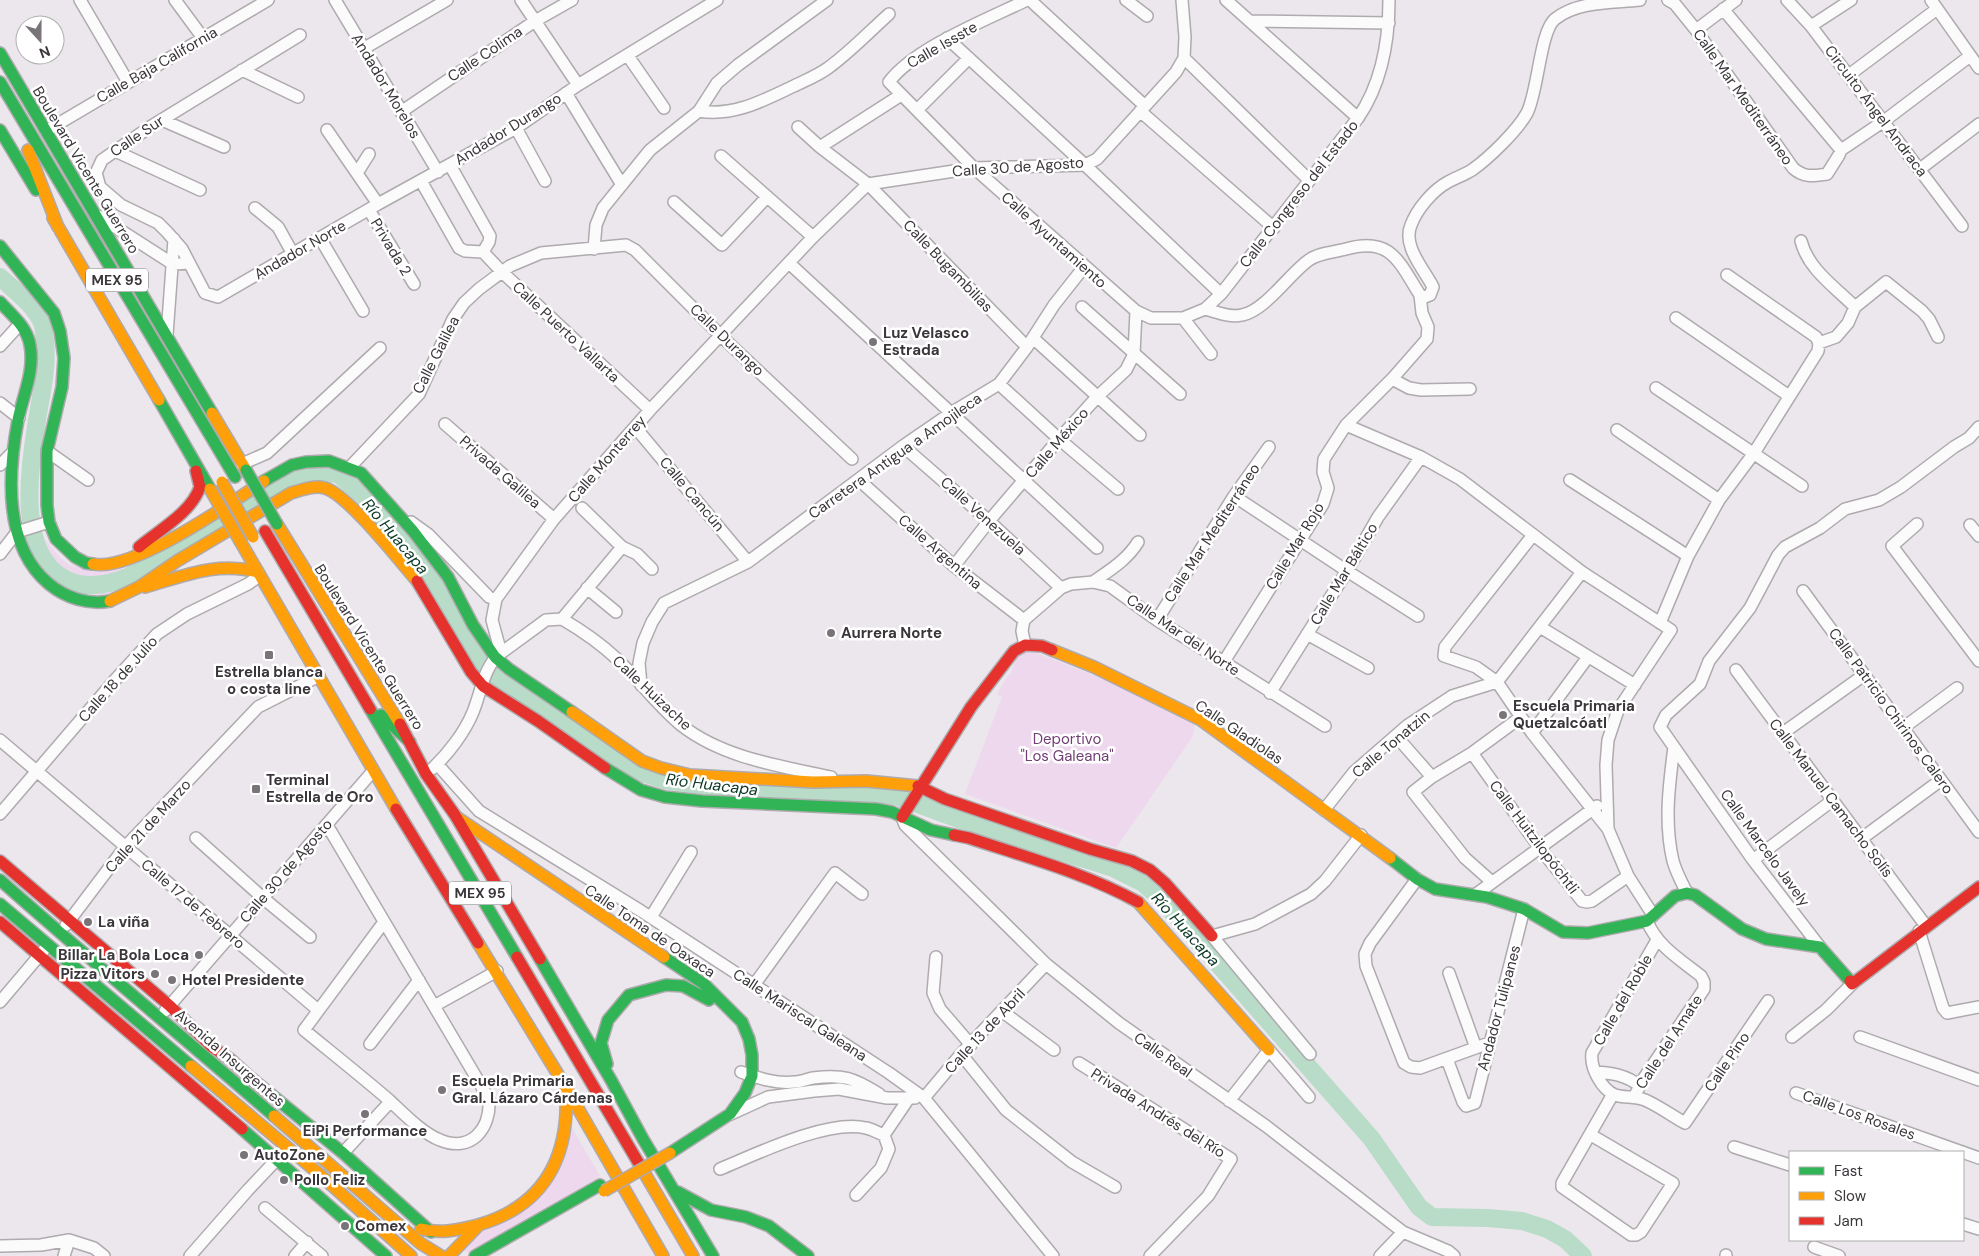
<svg xmlns="http://www.w3.org/2000/svg" width="1979" height="1256" font-family="'DM Sans',sans-serif">
	<rect width="100%" height="100%" fill="#ece7ec"/>
	<!-- green -->
	<path fill="#edd8ee" d="M43 537C51 546 59 559 70 565 87 574 132 560 151 556 108 585 66 588 38 538Z
		M33 557C40 565 48 578 56 583 86 600 124 583 153 573L111 596 58 590Z
		M1021 647 1196 715 1193 736 1116 848 965 794 1002 697 997 694 1008 675H1010Z
		M568 1121 600 1176 470 1253 461 1250 463 1242 527 1203Z"/>
	<g fill="none" stroke-linecap="round" stroke-linejoin="round">
		<!-- river -->
		<path stroke="#b8dcc8" stroke-width="18" d="M0 277C15 291 35 305 43 325 44 330 44 336 45 341 48 371 40 398 36 427 29 470 17 555 65 579 86 590 109 585 130 576L214 524 302 473 321 472 338 474 367 499 423 564 439 587 481 662 501 680 621 764 639 772 665 780 722 788 896 796 964 821 1113 868 1143 883 1161 899 1371 1138 1419 1207 1432 1217 1488 1218 1522 1221 1547 1229 1565 1239 1583 1256"/>
		<defs>
			<path id="street" d="M80 0 128 82
				M175 0 203 38
				M335 0 438 172
				M521 0 578 85
				M1027 0C988 19 914 48 889 82L974 168 1136 311 1151 318H1183L1205 309 1221 294 1358 118C1382 83 1389 42 1389 0
				M1030 0 1145 106
				M1126 0 1147 16
				M1226 0 1358 118
				M1668 0 1675 4 1696 30 1793 168C1804 178 1813 176 1827 174L1839 155 1841 150 1884 121 1970 56
				M1787 0 1811 26 1962 226
				M1931 0 1979 68
				M1723 9 1841 150
				M1250 21 1389 23
				M1811 26 1851 0
				M1696 30 1736 0
				M300 35 150 127 102 160 96 173 100 187 121 205 158 223 167 232 182 249 205 293 218 297 378 204 516 128 578 85 717 0
				M947 38 1085 165 1221 294
				M363 49 447 0
				M628 56 664 108
				M1184 58 1308 179
				M242 70 298 97
				M1849 75 1937 9
				M566 93 622 185
				M917 110 969 58
				M699 111C734 117 764 100 794 86 806 80 817 76 828 68 849 53 869 32 889 14
				M1140 111 1274 228
				M401 112 535 21 572 0
				M162 120 224 147
				M798 127 820 147 868 184 1027 347
				M516 128 545 181
				M327 130 378 204
				M46 131 268 0
				M820 147 901 95
				M115 151 200 190
				M721 156 813 237
				M450 165 490 236 489 242 483 252
				M1920 169 1979 124
				M357 173 369 154
				M421 181 459 248 465 251 483 252
				M868 184 974 168 1085 165 1097 159 1176 72 1184 58 1185 37 1182 0
				M674 202 722 245 767 197
				M255 208 278 227 293 254
				M369 210 414 284
				M98 216 173 264 189 263
				M320 238 363 311
				M1801 241C1808 269 1835 287 1855 307
				M594 249 596 225 603 208 650 150 699 111 717 83 738 65 827 0
				M483 252 502 272 650 410
				M789 263 1097 548
				M1082 307 1180 394
				M1205 309C1217 312 1230 318 1242 315 1265 311 1290 273 1309 260 1318 253 1335 252 1346 249 1391 236 1399 262 1420 295L1425 297 1430 295 1433 287C1424 269 1402 246 1411 225 1417 209 1433 190 1448 182 1455 178 1464 175 1472 170 1489 158 1517 131 1527 113 1538 92 1540 31 1555 19 1578 1 1612 3 1640 0
				M1183 318 1211 354
				M1676 318 1789 396
				M167 335 174 239
				M1033 338 1140 435
				M1819 343 1836 337 1848 323 1855 307 1886 282 1922 311 1929 319 1938 337
				M0 346 20 324
				M1392 379 1409 388 1421 390 1470 389
				M999 384 1059 439 1118 489
				M1656 388 1802 486
				M0 403 19 418
				M445 424 554 519
				M1346 425 1421 457 1460 479 1582 572 1671 630 1618 710 1608 740 1606 765 1608 829 1628 876 1653 915
				M635 427 748 562
				M1617 430 1719 500
				M903 446 989 521 1061 588
				M47 451 88 480
				M242 464 267 453 380 348
				M0 465 13 452
				M349 468 419 394 453 319 464 303 479 289 510 266 541 253 626 245 635 250 721 336 852 459
				M859 480 954 566 1024 620
				M1570 480 1688 556
				M1234 496 1347 571 1418 616
				M582 508 622 547 637 554 652 569
				M411 522 429 535 489 597 496 599
				M1917 524 1892 546 1979 661
				M1970 525 1979 536
				M1533 535 1445 647 1444 656 1476 667 1497 682 1532 733 1608 829
				M0 554 17 532 49 522
				M954 566 989 521 1059 439 1097 397 1126 370 1134 354 1136 311
				M1093 582C1110 570 1127 560 1138 542
				M587 588 616 612
				M1803 591 1979 832
				M562 619C581 630 601 644 617 659 639 680 657 705 681 725 723 758 780 766 831 777
				M562 619 622 547
				M1157 620 1234 496 1269 447
				M1660 623 1688 556 1719 500 1754 453 1818 351 1819 343 1816 337 1727 275
				M1540 627 1635 685
				M1307 634 1368 668
				M1025 645 1022 631 1024 620 1061 588 1071 584 1093 582 1110 586 1157 620 1325 726
				M501 653 546 620 562 619
				M1223 663 1323 504 1328 488 1323 472 1324 459 1346 425 1392 379 1427 339 1428 327 1422 313 1420 295
				M1736 670 1926 926
				M1497 682 1582 572
				M641 685 639 663 643 643 652 622 664 603 748 562 903 446 951 413 999 384 1027 347 1054 305 1084 267
				M1270 693 1347 571 1378 517 1421 457
				M1903 728 1957 688
				M1532 733 1588 657
				M1783 733 1864 675
				M1396 736 1432 777
				M0 740 318 1010
				M1674 747C1669 785 1664 823 1673 861 1676 872 1682 883 1687 893
				M1472 753 1539 847 1582 901 1587 902 1592 901 1628 876
				M437 764 479 811 641 911 889 1073 924 1098 1053 1256
				M432 769C448 754 465 732 473 712 481 693 484 665 501 653L492 620 496 599 554 519 650 410 813 237 868 184
				M1324 810 1354 772 1408 725 1452 696 1497 682
				M0 814 114 681 157 634 187 614 248 584 255 579 258 572
				M902 817 905 825 1046 964 1119 1023 1266 1126 1403 1232 1448 1251 1454 1256
				M327 825 489 1099C491 1129 471 1153 440 1140 422 1133 403 1113 389 1100 361 1076 332 1053 304 1030L384 922
				M196 838 263 898 310 937
				M1861 839 1941 780
				M1753 860 1833 800
				M1417 879 1370 943 1365 954 1366 966 1404 1063 1411 1067 1420 1068 1489 1043
				M1492 882 1465 858 1413 792 1432 777 1472 753 1521 717
				M1475 895 1597 806
				M651 917 691 852
				M66 925 125 847 258 707 319 676
				M1919 931 1943 1008 1947 1013 1979 1007
				M1657 940 1592 1053C1590 1067 1601 1089 1615 1095 1624 1098 1635 1096 1645 1100 1659 1106 1672 1116 1685 1123L1768 1001
				M1820 947 1753 860 1660 727 1666 715 1700 684 1709 661 1750 608 1778 555 1785 547 1820 528 1845 509 1879 500 1901 487 1954 447 1969 438 1979 427
				M936 957 933 993 940 1009 971 1045
				M1449 973 1476 1048
				M754 985 835 873 862 894
				M0 1002 44 950
				M434 1006 497 971
				M165 1011 373 771
				M1003 1012 1054 1050
				M1792 1037 1826 1010 1852 984
				M1860 1037 1979 1080
				M370 1044 419 980
				M961 1054 1006 1110 1072 1162 1115 1187
				M1310 1054 1212 936 1255 924 1311 894 1325 881 1361 835
				M1447 1059 1463 1102 1466 1106 1475 1103 1524 909
				M1079 1063 1231 1159 1208 1196 1150 1256
				M741 1072C758 1078 776 1084 794 1082 801 1082 807 1079 813 1078 843 1074 854 1078 879 1094
				M1595 1072C1612 1073 1626 1075 1640 1086
				M1796 1093 1979 1158
				M1634 1097 1644 1078 1704 989V982L1701 976C1681 960 1657 946 1647 921
				M924 1098 961 1054 1046 964
				M1229 1101 1269 1050 1309 1097
				M731 1114 768 1097 814 1091 839 1089 887 1098H915
				M1591 1135 1673 1183 1641 1232 1636 1235H1631L1562 1187V1183L1613 1094
				M1734 1147 1790 1165
				M343 1153 390 1102
				M720 1169C756 1154 828 1119 866 1128 872 1129 878 1133 884 1135L909 1098
				M856 1195 881 1168 889 1149 884 1135
				M265 1208 322 1256
				M1963 1224 1979 1229
				M0 1246 41 1245 69 1240 94 1248 104 1256
				M1814 1247 1839 1256
				M64 1256 69 1240
				M190 1256 247 1191 281 1155
				M295 1256 307 1242
				M1380 1256 1403 1232
				M1726 1256V1255"/>
			<path id="fast" d="M0 53 212 413
				M0 82 235 477
				M0 130 36 190
				M0 246 54 313 60 331 64 358 62 387 47 451V505L49 522 56 539 75 557 86 563 93 564
				M0 302C12 315 27 327 30 345 35 371 23 395 18 420 8 473 3 546 49 584 66 598 88 605 110 601
				M159 400 210 489
				M264 481 292 465 306 462 329 461 361 473 413 531 448 577 473 625 495 657 509 669 572 712
				M370 709 517 957
				M381 715 410 742
				M605 768 641 790 665 797 702 801 876 809 892 812 931 830 954 835
				M1390 858 1417 879 1435 889 1487 897 1524 909 1563 932 1588 933 1647 921 1675 896 1687 893 1695 895 1742 929 1766 939 1820 947 1850 981
				M0 880C90 960 183 1037 274 1116
				M0 904 191 1066
				M664 957 704 984 742 1022 749 1039 752 1055V1076L745 1093 730 1114 670 1153
				M540 959 611 1080 643 1139 713 1256
				M607 1064 601 1043 608 1020 629 995 666 985 683 986 709 1000
				M252 1079 343 1153 431 1232
				M242 1129 386 1256
				M678 1192 711 1210 746 1217 769 1226 808 1256
				M475 1256 600 1185"/>
			<path id="slow" d="M28 150 58 227
				M53 218 159 400
				M212 413 246 470
				M277 524 400 724
				M240 541 396 809
				M93 564C133 572 229 504 264 481
				M145 587C184 576 217 561 258 572
				M110 601 139 587 177 561 291 493C302 490 313 485 325 488 348 495 399 560 417 581
				M1052 650 1094 667 1201 720 1390 858
				M572 712 642 761 661 768 690 775 813 782 866 781 918 786
				M458 818 664 957
				M1138 902 1269 1050
				M478 943 565 1086 663 1256
				M191 1066 318 1173 411 1256
				M274 1116 420 1243 441 1256
				M638 1162 693 1256
				M421 1229C440 1234 459 1230 478 1225 544 1206 569 1158 566 1093
				M449 1256 478 1226"/>
			<path id="jam" d="M265 531 370 709
				M139 547C159 530 191 513 200 487L196 471
				M417 581 471 672 483 686 538 721 605 768
				M400 724 426 774 455 815 540 959
				M918 786 945 799 1090 849 1132 861 1150 870 1165 883 1212 936
				M396 809 478 943
				M902 817 971 707 1014 651 1025 645 1042 646 1052 650
				M954 835 969 838C1026 857 1085 873 1138 902
				M0 861 170 1006 212 1047 230 1059 252 1079
				M0 922 242 1129
				M517 957 638 1162
				M1850 981 1852 984 1979 887"/>
		</defs>
		<!-- street casing -->
		<use href="#street" stroke="#aeaaae" stroke-width="14"/>
		<!-- fast casing -->
		<use href="#fast" stroke="#aeaaae" stroke-width="14"/>
		<!-- slow casing -->
		<use href="#slow" stroke="#aeaaae" stroke-width="14"/>
		<!-- jam casing -->
		<use href="#jam" stroke="#aeaaae" stroke-width="14"/>
		<!-- street -->
		<use href="#street" stroke="#fcfbfc" stroke-width="11"/>
		<!-- fast -->
		<use href="#fast" stroke="#30b455" stroke-width="11"/>
		<!-- slow -->
		<use href="#slow" stroke="#ff9f0a" stroke-width="11"/>
		<!-- jam -->
		<use href="#jam" stroke="#e5322d" stroke-width="11"/>
		<defs>
			<path id="fast-bridge" d="M246 470 277 524"/>
			<path id="slow-bridge" d="M222 482 253 537
				M210 489 240 541
				M604 1191 670 1153"/>
		</defs>
		<!-- fast-bridge casing -->
		<use href="#fast-bridge" stroke="#aeaaae" stroke-width="14" stroke-linecap="butt"/>
		<!-- slow-bridge casing -->
		<use href="#slow-bridge" stroke="#aeaaae" stroke-width="14" stroke-linecap="butt"/>
		<!-- fast-bridge -->
		<use href="#fast-bridge" stroke="#30b455" stroke-width="11"/>
		<!-- slow-bridge -->
		<use href="#slow-bridge" stroke="#ff9f0a" stroke-width="11"/>
	</g>
	<!-- markers -->
	<g fill="#787478" stroke="#fff" stroke-width="2">
		<circle cx="873" cy="342" r="5"/>
		<circle cx="831" cy="633" r="5"/>
		<rect x="264" y="650" width="10" height="10" rx="2.5"/>
		<circle cx="1503" cy="715" r="5"/>
		<rect x="251" y="784" width="10" height="10" rx="2.5"/>
		<circle cx="88" cy="922" r="5"/>
		<circle cx="199" cy="955" r="5"/>
		<circle cx="155" cy="974" r="5"/>
		<circle cx="172" cy="980" r="5"/>
		<circle cx="442" cy="1090" r="5"/>
		<circle cx="365" cy="1114" r="5"/>
		<circle cx="244" cy="1155" r="5"/>
		<circle cx="284" cy="1180" r="5"/>
		<circle cx="345" cy="1226" r="5"/>
	</g>
	<g text-anchor="middle" stroke-width="5" stroke-linejoin="round" paint-order="stroke">
		<!-- shield labels -->
		<g fill="#fff" stroke="#757275" stroke-width="1">
			<rect x="86" y="268.5" width="62" height="23" rx="4"/>
			<rect x="449" y="881.5" width="62" height="23" rx="4"/>
		</g>
		<g font-size="14" font-weight="bold" fill="#3a363a">
			<text x="117" y="285">MEX 95</text>
			<text x="480" y="898">MEX 95</text>
		</g>
		<!-- street labels -->
		<g font-size="15" fill="#3a363a" stroke="#fff">
			<text transform="translate(942 45) rotate(-30)" y="5">Calle Issste</text>
			<text transform="translate(485 54) rotate(-34)" y="5">Calle Colima</text>
			<text transform="translate(157 65) rotate(-30)" y="5">Calle Baja California</text>
			<text transform="translate(386 86) rotate(59)" y="5">Andador Morelos</text>
			<text transform="translate(1743 97) rotate(55)" y="5">Calle Mar Mediterráneo</text>
			<text transform="translate(1876 111) rotate(53)" y="5">Circuito Ángel Andraca</text>
			<text transform="translate(508 129) rotate(-32)" y="5">Andador Durango</text>
			<text transform="translate(137 136) rotate(-34)" y="5">Calle Sur</text>
			<text transform="translate(1018 167) rotate(-4)" y="5">Calle 30 de Agosto</text>
			<text transform="translate(86 170) rotate(59)" y="5">Boulevard Vicente Guerrero</text>
			<text transform="translate(1299 194) rotate(-52)" y="5">Calle Congreso del Estado</text>
			<text transform="translate(1054 240) rotate(42)" y="5">Calle Ayuntamiento</text>
			<text transform="translate(391 247) rotate(59)" y="5">Privada 2</text>
			<text transform="translate(300 250) rotate(-30)" y="5">Andador Norte</text>
			<text transform="translate(948 266) rotate(46)" y="5">Calle Bugambilias</text>
			<text transform="translate(566 332) rotate(43)" y="5">Calle Puerto Vallarta</text>
			<text transform="translate(727 340) rotate(44)" y="5">Calle Durango</text>
			<text transform="translate(436 355) rotate(-63)" y="5">Calle Galilea</text>
			<text transform="translate(1057 443) rotate(-49)" y="5">Calle México</text>
			<text transform="translate(895 456) rotate(-35)" y="5">Carretera Antigua a Amojileca</text>
			<text transform="translate(607 459) rotate(-49)" y="5">Calle Monterrey</text>
			<text transform="translate(500 472) rotate(41)" y="5">Privada Galilea</text>
			<text transform="translate(692 494) rotate(50)" y="5">Calle Cancún</text>
			<text transform="translate(983 516) rotate(42)" y="5">Calle Venezuela</text>
			<text transform="translate(1212 533) rotate(-57)" y="5">Calle Mar Mediterráneo</text>
			<text transform="translate(1295 546) rotate(-59)" y="5">Calle Mar Rojo</text>
			<text transform="translate(940 552) rotate(41)" y="5">Calle Argentina</text>
			<text transform="translate(1344 574) rotate(-59)" y="5">Calle Mar Báltico</text>
			<text transform="translate(1183 635) rotate(34)" y="5">Calle Mar del Norte</text>
			<text transform="translate(369 647) rotate(58)" y="5">Boulevard Vicente Guerrero</text>
			<text transform="translate(118 679) rotate(-48)" y="5">Calle 18 de Julio</text>
			<text transform="translate(652 693) rotate(43)" y="5">Calle Huizache</text>
			<text transform="translate(1891 711) rotate(54)" y="5">Calle Patricio Chirinos Calero</text>
			<text transform="translate(1239 732) rotate(34)" y="5">Calle Gladiolas</text>
			<text transform="translate(1391 744) rotate(-40)" y="5">Calle Tonatzin</text>
			<text transform="translate(1831 798) rotate(53)" y="5">Calle Manuel Camacho Solís</text>
			<text transform="translate(148 826) rotate(-48)" y="5">Calle 21 de Marzo</text>
			<text transform="translate(1534 837) rotate(53)" y="5">Calle Huitzilopóchtli</text>
			<text transform="translate(1765 848) rotate(54)" y="5">Calle Marcelo Javely</text>
			<text transform="translate(286 871) rotate(-49)" y="5">Calle 30 de Agosto</text>
			<text transform="translate(193 904) rotate(40)" y="5">Calle 17 de Febrero</text>
			<text transform="translate(650 931) rotate(34)" y="5">Calle Toma de Oaxaca</text>
			<text transform="translate(1623 1000) rotate(-60)" y="5">Calle del Roble</text>
			<text transform="translate(1499 1008) rotate(-75)" y="5">Andador Tulipanes</text>
			<text transform="translate(800 1015) rotate(33)" y="5">Calle Mariscal Galeana</text>
			<text transform="translate(985 1031) rotate(-47)" y="5">Calle 13 de Abril</text>
			<text transform="translate(1669 1042) rotate(-57)" y="5">Calle del Amate</text>
			<text transform="translate(1163 1055) rotate(35)" y="5">Calle Real</text>
			<text transform="translate(230 1058) rotate(41)" y="5">Avenida Insurgentes</text>
			<text transform="translate(1727 1062) rotate(-56)" y="5">Calle Pino</text>
			<text transform="translate(1158 1113) rotate(32)" y="5">Privada Andrés del Río</text>
			<text transform="translate(1859 1115) rotate(20)" y="5">Calle Los Rosales</text>
		</g>
		<!-- poi labels -->
		<g font-size="15" font-weight="bold" fill="#3a363a" stroke="#fff" text-anchor="start">
			<text x="883" y="338">Luz Velasco<tspan x="883" dy="17">Estrada</tspan></text>
			<text x="841" y="638">Aurrera Norte</text>
			<text x="269" y="677" text-anchor="middle">Estrella blanca<tspan x="269" dy="17">o costa line</tspan></text>
			<text x="1513" y="711">Escuela Primaria<tspan x="1513" dy="17">Quetzalcóatl</tspan></text>
			<text x="266" y="785">Terminal<tspan x="266" dy="17">Estrella de Oro</tspan></text>
			<text x="98" y="927">La viña</text>
			<text x="189" y="960" text-anchor="end">Billar La Bola Loca</text>
			<text x="145" y="979" text-anchor="end">Pizza Vitors</text>
			<text x="182" y="985">Hotel Presidente</text>
			<text x="452" y="1086">Escuela Primaria<tspan x="452" dy="17">Gral. Lázaro Cárdenas</tspan></text>
			<text x="365" y="1136" text-anchor="middle">EiPi Performance</text>
			<text x="254" y="1160">AutoZone</text>
			<text x="294" y="1185">Pollo Feliz</text>
			<text x="355" y="1231">Comex</text>
		</g>
		<!-- park labels -->
		<g font-size="15" fill="#713f74" stroke="#fff">
			<text x="1067" y="744">Deportivo<tspan x="1067" dy="17">"Los Galeana"</tspan></text>
		</g>
		<!-- water labels -->
		<g font-size="16" font-style="italic" fill="#093723" stroke="#fff">
			<text transform="translate(396 536) rotate(50)" y="6">Río Huacapa</text>
			<text transform="translate(712 784) rotate(7)" y="6">Río Huacapa</text>
			<text transform="translate(1186 929) rotate(48)" y="6">Río Huacapa</text>
		</g>
	</g>
	<!-- legend -->
	<rect x="1789" y="1151" width="175" height="90" fill="#ffffff" stroke="#b0afb0"/>
	<rect x="1799" y="1167" width="25" height="8" fill="#30b455" stroke="#b0afb0"/>
	<text x="1834" y="1176" font-size="15" fill="#3a363a">Fast</text>
	<rect x="1799" y="1192" width="25" height="8" fill="#ff9f0a" stroke="#b0afb0"/>
	<text x="1834" y="1201" font-size="15" fill="#3a363a">Slow</text>
	<rect x="1799" y="1217" width="25" height="8" fill="#e5322d" stroke="#b0afb0"/>
	<text x="1834" y="1226" font-size="15" fill="#3a363a">Jam</text>
	<!-- north arrow -->
	<g transform="translate(40 40) rotate(159)"><circle r="24" fill="#ffffff" stroke="#b0afb0"/>
	<path d="M0-4L9 19L0 12L-9 19Z" fill="#787478"/>
	<text y="-8" font-size="14" font-weight="bold" text-anchor="middle" fill="#3a363a">N</text>
	</g>
</svg>
